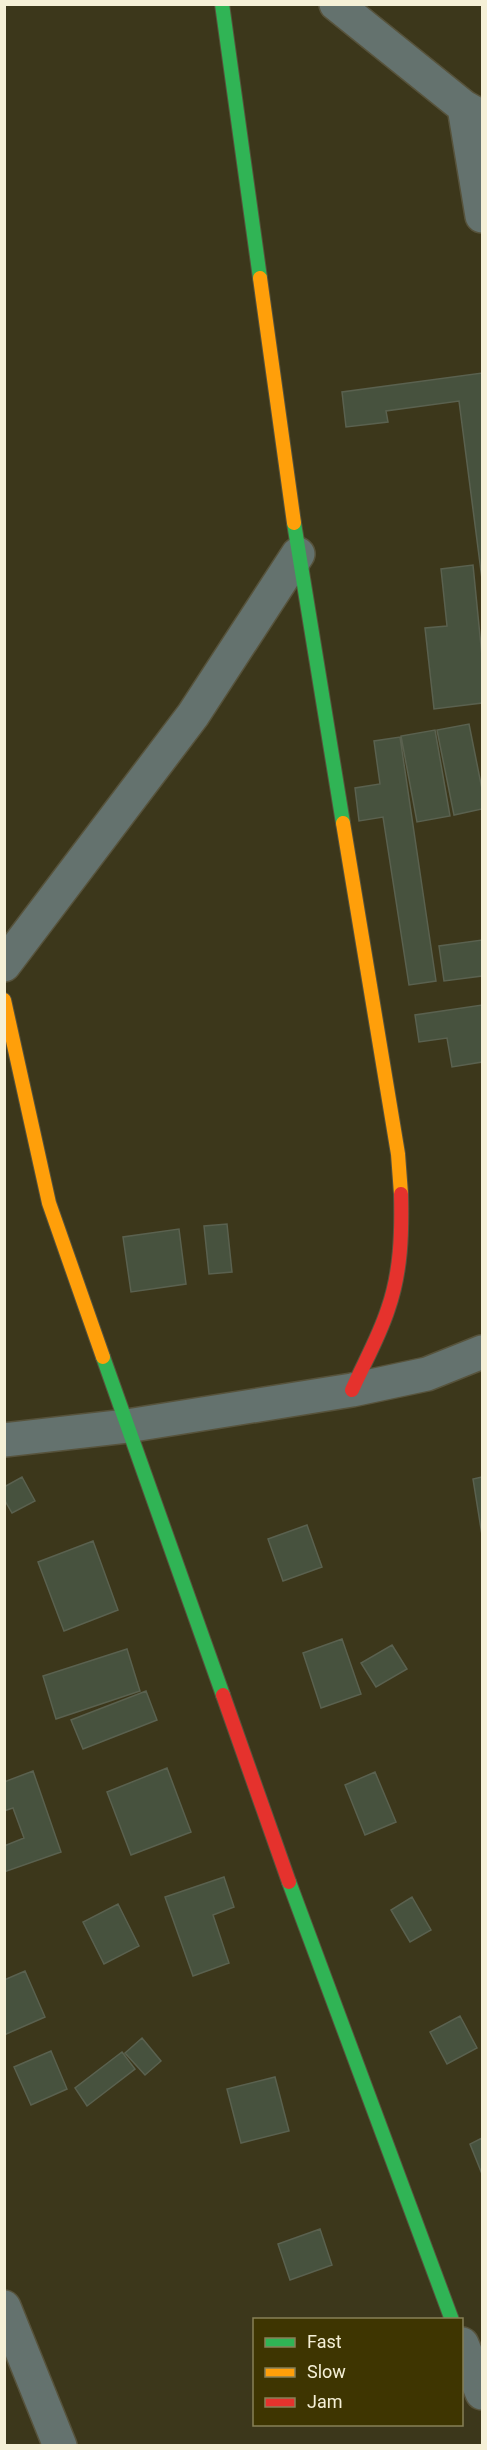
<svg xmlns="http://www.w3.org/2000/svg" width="487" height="2450" font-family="Roboto,sans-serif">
	<rect width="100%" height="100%" fill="#3c371b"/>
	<!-- building -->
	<path fill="#47523e" stroke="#5a614f" stroke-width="1.5" d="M482 373V579L459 401 386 411 388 422 346 427 342 392Z
		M473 565 482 656V703L434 709 425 628 447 626 441 569Z
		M469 724 482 789V809L454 815 437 730Z
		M435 730 450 816 417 822 401 736Z
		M400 737 436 981 409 985 383 817 359 821 355 788 380 784 374 741Z
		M482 940V976L444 981 439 946Z
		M482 1005V1062L452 1067 447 1038 419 1042 415 1015Z
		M227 1224 232 1272 209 1274 204 1226Z
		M179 1229 186 1284 131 1292 123 1237Z
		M22 1477 35 1501 12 1513 4 1499V1487Z
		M482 1477V1535L473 1479Z
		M307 1525 322 1567 283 1581 268 1539Z
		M93 1541 118 1610 64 1631 38 1562Z
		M342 1639 361 1694 321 1708 303 1653Z
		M392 1645 407 1669 376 1687 361 1663Z
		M127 1649 140 1691 56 1719 43 1676Z
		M146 1691 157 1720 83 1749 71 1720Z
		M167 1768 191 1832 131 1855 107 1792Z
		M33 1771 61 1852 4 1872V1846L24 1838 13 1808 4 1811V1782Z
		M375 1772 396 1822 365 1835 345 1785Z
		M224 1877 234 1907 213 1915 229 1963 193 1976 165 1897Z
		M412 1897 431 1930 410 1942 391 1910Z
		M118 1904 139 1946 104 1964 83 1922Z
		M25 1971 45 2017 4 2035V1980Z
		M460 2016 477 2048 447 2064 430 2032Z
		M142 2038 161 2061 145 2075 125 2053Z
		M51 2051 67 2089 31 2105 14 2067Z
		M122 2052 135 2069 87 2106 75 2088Z
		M275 2077 289 2131 241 2143 227 2089Z
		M482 2138V2174L470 2144Z
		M320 2229 332 2265 290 2280 278 2244Z"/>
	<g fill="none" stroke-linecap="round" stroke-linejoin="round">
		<defs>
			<path id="street" d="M336 4 464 107 482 117
				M464 107 482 216
				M4 965 193 715 298 554
				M4 1440 127 1426 352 1390 427 1374 482 1352
				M4 2307 60 2446
				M462 2344 482 2393"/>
			<path id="fast" d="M222 4 260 278
				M294 523 343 823
				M103 1357 223 1695
				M289 1882 452 2320"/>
			<path id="slow" d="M260 278 294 523
				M343 823 398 1154 401 1194
				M4 1000 49 1203 103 1357"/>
			<path id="jam" d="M352 1390C364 1363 379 1337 388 1309 401 1272 402 1233 401 1194
				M223 1695 289 1882"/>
		</defs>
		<!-- street casing -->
		<use href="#street" stroke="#57533c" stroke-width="36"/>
		<!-- fast casing -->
		<use href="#fast" stroke="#57533c" stroke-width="16"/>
		<!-- slow casing -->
		<use href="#slow" stroke="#57533c" stroke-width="16"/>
		<!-- jam casing -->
		<use href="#jam" stroke="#57533c" stroke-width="16"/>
		<!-- street -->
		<use href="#street" stroke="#64726e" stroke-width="33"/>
		<!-- fast -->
		<use href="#fast" stroke="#30b455" stroke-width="14"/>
		<!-- slow -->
		<use href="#slow" stroke="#ff9f0a" stroke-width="14"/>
		<!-- jam -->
		<use href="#jam" stroke="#e5322d" stroke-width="14"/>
	</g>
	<!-- border -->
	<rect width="487" height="2450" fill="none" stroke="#f5f0d7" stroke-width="12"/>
	<!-- legend -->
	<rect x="253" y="2318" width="210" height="108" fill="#3e3501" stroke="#878057" stroke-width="1.5"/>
	<rect x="265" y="2338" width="30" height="9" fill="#30b455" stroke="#878057" stroke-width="1.5"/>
	<text x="307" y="2348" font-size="18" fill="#f5f0d7">Fast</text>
	<rect x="265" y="2368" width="30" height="9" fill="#ff9f0a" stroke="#878057" stroke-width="1.5"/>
	<text x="307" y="2378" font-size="18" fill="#f5f0d7">Slow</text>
	<rect x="265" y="2398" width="30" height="9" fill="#e5322d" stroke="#878057" stroke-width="1.5"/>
	<text x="307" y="2408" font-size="18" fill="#f5f0d7">Jam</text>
</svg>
